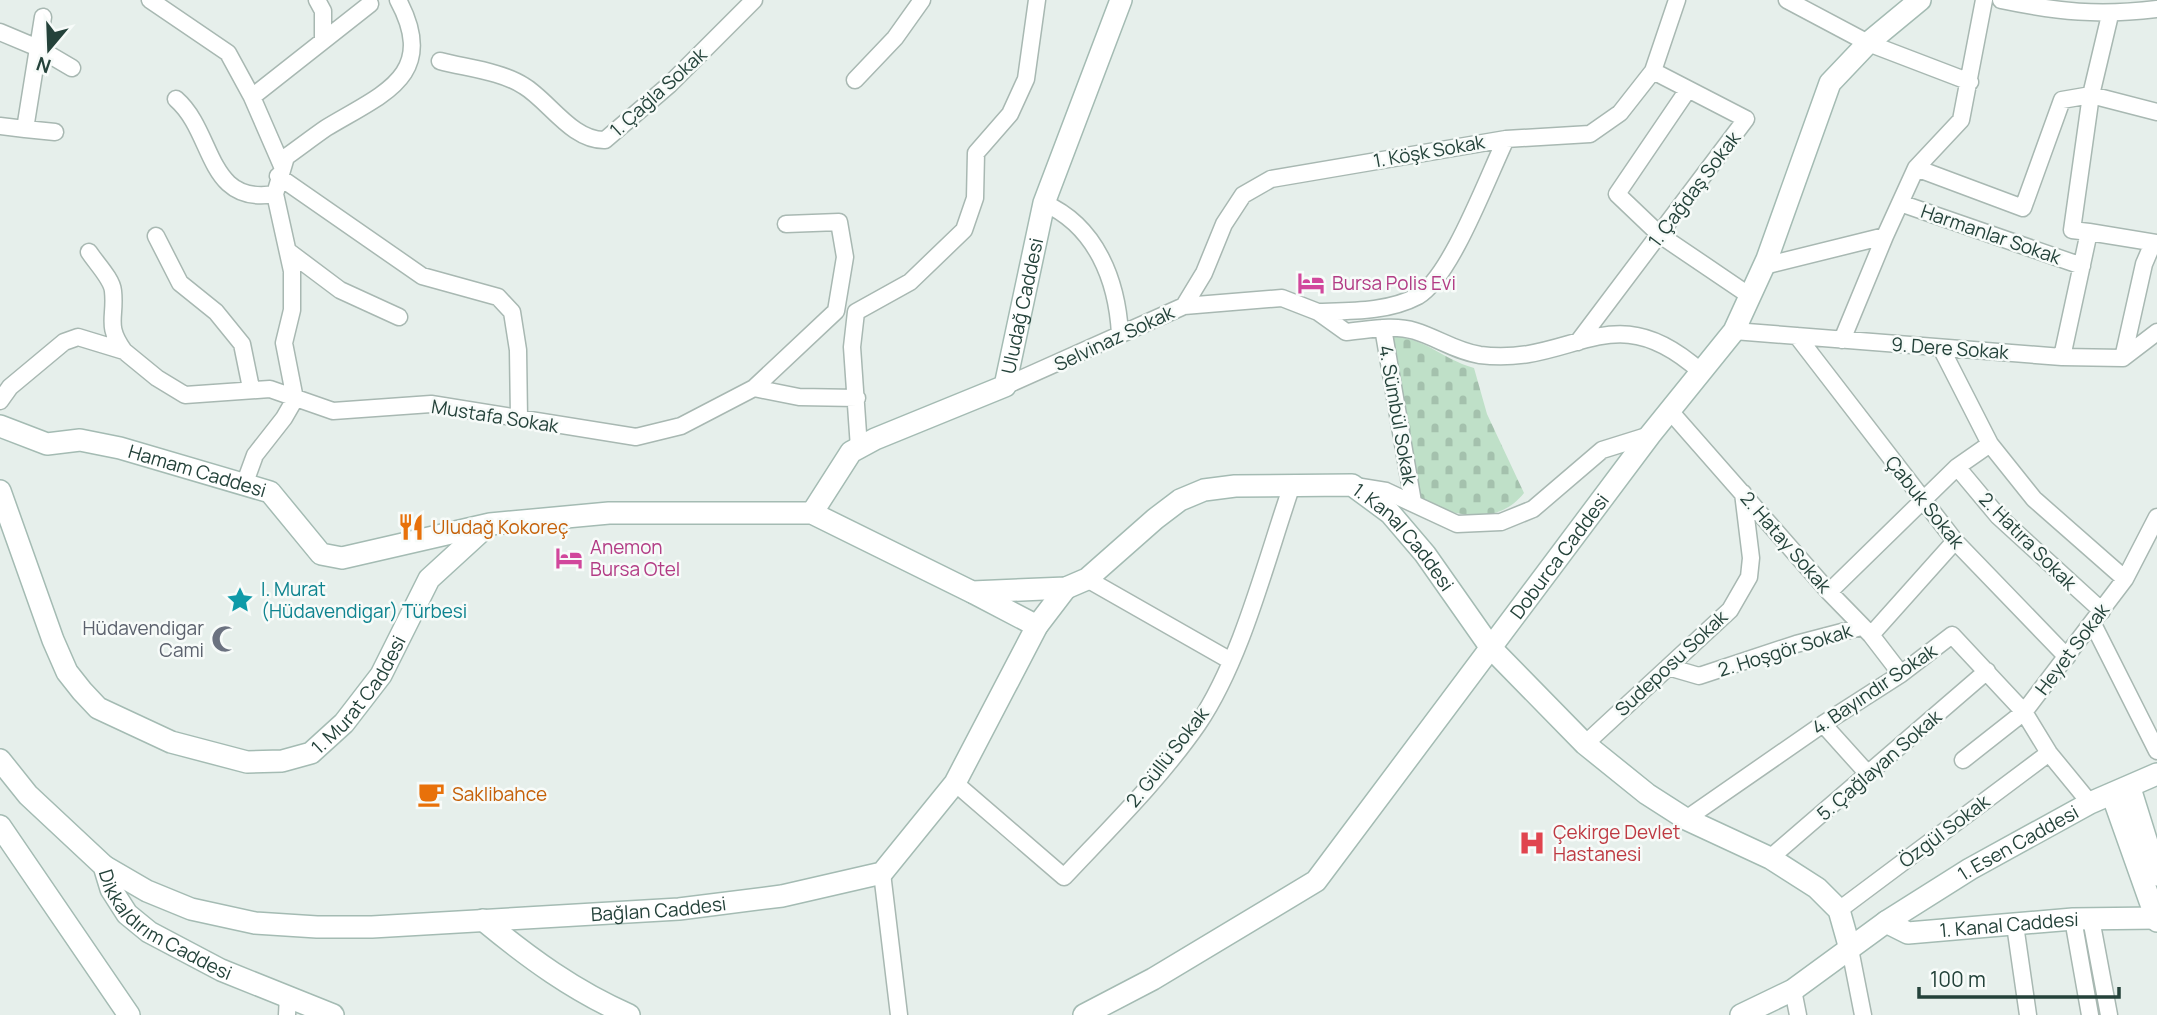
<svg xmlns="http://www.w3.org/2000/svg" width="2157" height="1015" font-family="Manrope,sans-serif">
	<defs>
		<pattern id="cemetery-stones" width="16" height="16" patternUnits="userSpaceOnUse" patternTransform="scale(1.75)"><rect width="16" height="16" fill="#bfe0c8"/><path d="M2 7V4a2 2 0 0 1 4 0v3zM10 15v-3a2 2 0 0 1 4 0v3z" fill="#a4c1ad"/></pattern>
	</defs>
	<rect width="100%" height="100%" fill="#e6efeb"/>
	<!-- cemetery -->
	<path fill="url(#cemetery-stones)" d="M1389 335C1428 339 1440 358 1474 368L1487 414 1524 493C1496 528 1456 514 1420 503Z"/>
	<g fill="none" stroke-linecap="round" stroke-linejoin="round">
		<defs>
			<path id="street" d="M150 0 228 53 252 97 282 166
				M317 0 323 11V40
				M1787 0 1868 43 1970 82
				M2001 0C2058 12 2099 16 2157 9
				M0 32 38 48 72 68
				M440 61C466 68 501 71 524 86 549 101 572 141 605 140L669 85 754 0
				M855 80 895 38 922 0
				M1687 91 1617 194 1660 235 1750 296
				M252 97 370 4
				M176 99C215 133 206 206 275 194
				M0 126 25 129 43 17
				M25 129 55 132
				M1916 168 2023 208 2062 100 2091 95 2110 15
				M278 176 422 276 498 297 512 312 518 350 519 418
				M1044 203C1096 226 1117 280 1120 334
				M1900 203 2082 266
				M2089 232 2157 243
				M156 236 180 283 216 312 242 344 251 388
				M288 251 340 290 399 317
				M89 252C96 263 112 279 113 291 116 318 105 325 124 351
				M1764 266 1885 236 1916 168 1961 120 1984 0
				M1184 306 1204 273 1224 224 1243 195 1271 179 1506 139 1590 134 1620 113 1653 71 1677 0
				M1318 312C1351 311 1388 312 1418 296 1451 277 1488 176 1506 139
				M1383 328 1413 502
				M1734 331 2062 357 2123 358 2157 332
				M1797 336 1955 541 2067 657
				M1842 340 1885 236
				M1578 342 1746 119 1653 71
				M1941 348 1990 444 2034 499 2125 579
				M2062 357 2089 232 2072 230 2091 95 2157 112
				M2123 358 2144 264 2153 243
				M1005 386 1184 306 1282 298 1318 312 1346 332C1368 330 1393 324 1415 331 1438 338 1455 351 1480 355 1574 367 1611 292 1700 371
				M754 388 836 311 845 257 839 222 786 224
				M0 401 10 387 64 342 78 337 124 351 157 378 185 395 270 389 333 411 431 404 636 437 681 426 754 388 799 397 857 398
				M1670 411 1829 592 1871 635 1901 674
				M859 448 852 347 856 312 910 282 964 230 975 198 976 153 1010 114 1026 79 1037 0
				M1957 467 1998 516 2102 611
				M244 485 255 455 284 418 295 399 284 343 292 310V271L275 194 286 157C300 147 313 137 326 128 382 94 439 76 398 0
				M1355 486 1386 491 1457 524 1501 522 1533 509 1602 450 1650 435
				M1087 579 1231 661
				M1829 592 1957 467 1990 444
				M2093 624 2157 751
				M1871 635 1955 541
				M1668 667 1699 676 1796 644 1861 627
				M1823 724 1868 774
				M1585 744 1730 610 1749 577 1751 558 1743 493
				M1963 760 2024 712 2125 579 2157 517
				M955 783 1064 877C1110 828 1160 779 1198 724 1242 659 1266 560 1292 485
				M1686 819 1823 724 1901 674 1952 635 2024 712 2049 753 2090 803
				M1770 858 1987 671
				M882 873 899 1015
				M1839 910 2049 753
				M2073 919 2090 1015
				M2091 919 2109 1015
				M2015 925 2028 1015
				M1850 949 1863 1015
				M1793 990 1798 1015
				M287 1015 288 995"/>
			<g id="secondary">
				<path id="s1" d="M0 426 47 444 80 440 120 448 270 492 321 554 342 558 490 524 609 513H812L972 592 1066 588 1087 579 1155 519 1180 500 1204 490 1235 486 1352 485 1390 513 1425 554 1491 648 1585 744 1647 794 1686 819 1770 858 1817 888 1839 910 1850 949"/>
				<path id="s2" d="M0 491 53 640 67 672 82 691 98 708 171 742 247 762 282 761 311 753 344 723 381 675 429 579 488 525"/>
				<path id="s3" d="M812 513 851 452 875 439 1005 386 1044 203 1121 0"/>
				<path d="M974 593 1037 626"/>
				<path id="s4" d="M0 760 28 795 104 866 111 889 127 914 149 932 221 970 333 1015"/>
				<path d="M2130 788 2157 875"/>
				<path d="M2112 794 2157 921"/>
				<path d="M0 826 129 1015"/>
				<path id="s5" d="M104 866 147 891 191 909 255 923 317 927H372L679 909 782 896 882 873 955 783 1037 626 1066 588"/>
				<path d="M483 920C529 958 574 991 629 1015"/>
				<path id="s6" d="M1886 922 1970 869 2090 803 2157 774"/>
				<path id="s7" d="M1084 1015 1153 979 1316 881 1650 435 1734 331 1767 259 1830 83 1868 43 1920 0"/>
				<path id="s8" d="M1741 1015 1793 990 1886 922 1908 933 2073 919 2157 918"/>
			</g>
		</defs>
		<!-- street casing -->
		<use href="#street" stroke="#a8b8b2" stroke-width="19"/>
		<!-- secondary casing -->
		<use href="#secondary" stroke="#a4bbb3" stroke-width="24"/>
		<!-- street -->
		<use href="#street" stroke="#fff" stroke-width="16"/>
		<!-- secondary -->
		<use href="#secondary" stroke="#fff" stroke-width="21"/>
	</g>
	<!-- icons -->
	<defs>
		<symbol id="hotel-bare" viewBox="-9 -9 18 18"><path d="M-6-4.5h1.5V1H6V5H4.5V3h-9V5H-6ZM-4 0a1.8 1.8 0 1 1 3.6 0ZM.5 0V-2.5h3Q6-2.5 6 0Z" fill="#d1479c" stroke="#f7fbf9" stroke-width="2.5" paint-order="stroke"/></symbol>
		<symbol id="restaurant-bare" viewBox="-9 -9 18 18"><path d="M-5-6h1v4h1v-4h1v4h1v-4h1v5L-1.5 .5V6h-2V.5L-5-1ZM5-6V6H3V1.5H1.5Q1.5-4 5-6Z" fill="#e8710a" stroke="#f7fbf9" stroke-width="2.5" paint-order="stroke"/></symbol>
		<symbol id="sight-bare" viewBox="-9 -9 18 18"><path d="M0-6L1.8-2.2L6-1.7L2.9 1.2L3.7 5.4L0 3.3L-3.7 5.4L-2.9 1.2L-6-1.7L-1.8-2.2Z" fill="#0f9aa8" stroke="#f7fbf9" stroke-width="2.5" paint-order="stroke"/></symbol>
		<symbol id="mosque-bare" viewBox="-9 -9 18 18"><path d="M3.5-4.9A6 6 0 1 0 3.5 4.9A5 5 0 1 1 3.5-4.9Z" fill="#6b7280" stroke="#f7fbf9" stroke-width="2.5" paint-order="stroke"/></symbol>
		<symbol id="cafe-bare" viewBox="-9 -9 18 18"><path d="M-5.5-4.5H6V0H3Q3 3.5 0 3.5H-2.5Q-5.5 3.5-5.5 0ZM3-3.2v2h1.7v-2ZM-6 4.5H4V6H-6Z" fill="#e8710a" stroke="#f7fbf9" stroke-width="2.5" paint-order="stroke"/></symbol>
		<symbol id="hospital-bare" viewBox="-9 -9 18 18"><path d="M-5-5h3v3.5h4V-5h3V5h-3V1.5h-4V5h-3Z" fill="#e0444e" stroke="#f7fbf9" stroke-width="2.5" paint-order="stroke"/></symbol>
	</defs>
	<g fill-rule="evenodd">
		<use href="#hotel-bare" x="1292" y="264" width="38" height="38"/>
		<use href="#restaurant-bare" x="392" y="508" width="38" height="38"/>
		<use href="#hotel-bare" x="550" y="539" width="38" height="38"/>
		<use href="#sight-bare" x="221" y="581" width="38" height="38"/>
		<use href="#mosque-bare" x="206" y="620" width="38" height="38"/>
		<use href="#cafe-bare" x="412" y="775" width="38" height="38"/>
		<use href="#hospital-bare" x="1513" y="824" width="38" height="38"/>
	</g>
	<g text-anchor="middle" stroke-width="5" stroke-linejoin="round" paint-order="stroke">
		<!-- street labels -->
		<g font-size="19" fill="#24423a" stroke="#f7fbf9">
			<text transform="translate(658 92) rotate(-42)" y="7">1. Çağla Sokak</text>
			<text transform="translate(1429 151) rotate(-10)" y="7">1. Köşk Sokak</text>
			<text transform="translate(1694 189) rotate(-53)" y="7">1. Çağdaş Sokak</text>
			<text transform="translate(1991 234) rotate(19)" y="7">Harmanlar Sokak</text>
			<text dy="7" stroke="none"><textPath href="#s3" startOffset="322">Uludağ Caddesi</textPath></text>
			<text transform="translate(1114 338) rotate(-25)" y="7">Selvinaz Sokak</text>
			<text transform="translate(1950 348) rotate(4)" y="7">9. Dere Sokak</text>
			<text transform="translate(1398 415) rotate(80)" y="7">4. Sümbül Sokak</text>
			<text transform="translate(495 416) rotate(9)" y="7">Mustafa Sokak</text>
			<text dy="7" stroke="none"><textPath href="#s1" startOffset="205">Hamam Caddesi</textPath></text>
			<text transform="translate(1925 502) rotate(51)" y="7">Çabuk Sokak</text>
			<text dy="7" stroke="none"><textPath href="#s1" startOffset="1522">1. Kanal Caddesi</textPath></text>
			<text transform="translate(2028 541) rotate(45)" y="7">2. Hatıra Sokak</text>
			<text transform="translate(1786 542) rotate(49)" y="7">2. Hatay Sokak</text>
			<text dy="7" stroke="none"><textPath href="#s7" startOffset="674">Doburca Caddesi</textPath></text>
			<text transform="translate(2072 649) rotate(-53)" y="7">Heyet Sokak</text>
			<text transform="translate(1785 650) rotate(-17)" y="7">2. Hoşgör Sokak</text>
			<text transform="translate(1671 663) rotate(-43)" y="7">Sudeposu Sokak</text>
			<text transform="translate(1874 689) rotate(-34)" y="7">4. Bayındır Sokak</text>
			<text dy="7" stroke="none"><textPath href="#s2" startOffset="541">1. Murat Caddesi</textPath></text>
			<text transform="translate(1167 757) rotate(-52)" y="7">2. Güllü Sokak</text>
			<text transform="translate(1879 765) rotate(-41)" y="7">5. Çağlayan Sokak</text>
			<text transform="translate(1944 831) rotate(-37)" y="7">Özgül Sokak</text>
			<text dy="7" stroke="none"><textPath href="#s6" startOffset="154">1. Esen Caddesi</textPath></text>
			<text dy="7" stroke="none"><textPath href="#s5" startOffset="567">Bağlan Caddesi</textPath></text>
			<text dy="7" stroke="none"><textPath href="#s4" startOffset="238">Dikkaldırım Caddesi</textPath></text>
			<text dy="7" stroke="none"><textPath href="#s8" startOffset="299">1. Kanal Caddesi</textPath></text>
		</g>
		<!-- hotel labels -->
		<g font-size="19" fill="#b23c85" stroke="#f7fbf9" text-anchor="start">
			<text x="1332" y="290">Bursa Polis Evi</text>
			<text x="590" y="554">Anemon<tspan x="590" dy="22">Bursa Otel</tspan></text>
		</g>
		<!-- food labels -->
		<g font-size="19" fill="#c56008" stroke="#f7fbf9" text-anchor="start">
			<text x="432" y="534">Uludağ Kokoreç</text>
			<text x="452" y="801">Saklibahce</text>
		</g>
		<!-- culture labels -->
		<g font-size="19" fill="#0d838f" stroke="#f7fbf9" text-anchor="start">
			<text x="261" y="596">I. Murat<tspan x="261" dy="22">(Hüdavendigar) Türbesi</tspan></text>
		</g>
		<!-- worship labels -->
		<g font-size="19" fill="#5b616d" stroke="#f7fbf9" text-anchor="end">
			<text x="204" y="635">Hüdavendigar<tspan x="204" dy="22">Cami</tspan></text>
		</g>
		<!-- health labels -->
		<g font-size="19" fill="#be3a42" stroke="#f7fbf9" text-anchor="start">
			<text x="1553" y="839">Çekirge Devlet<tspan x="1553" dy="22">Hastanesi</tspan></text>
		</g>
	</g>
	<!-- north arrow -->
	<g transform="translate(49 49) rotate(199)" stroke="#f7fbf9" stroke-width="5" paint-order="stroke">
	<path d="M0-5L12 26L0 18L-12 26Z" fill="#24423a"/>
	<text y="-10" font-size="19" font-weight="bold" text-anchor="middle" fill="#24423a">N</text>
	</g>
	<!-- scale -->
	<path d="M1919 987v10h200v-10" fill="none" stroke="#24423a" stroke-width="3.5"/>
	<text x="1930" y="987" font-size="21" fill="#24423a" stroke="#f7fbf9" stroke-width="5" paint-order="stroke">100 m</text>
</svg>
